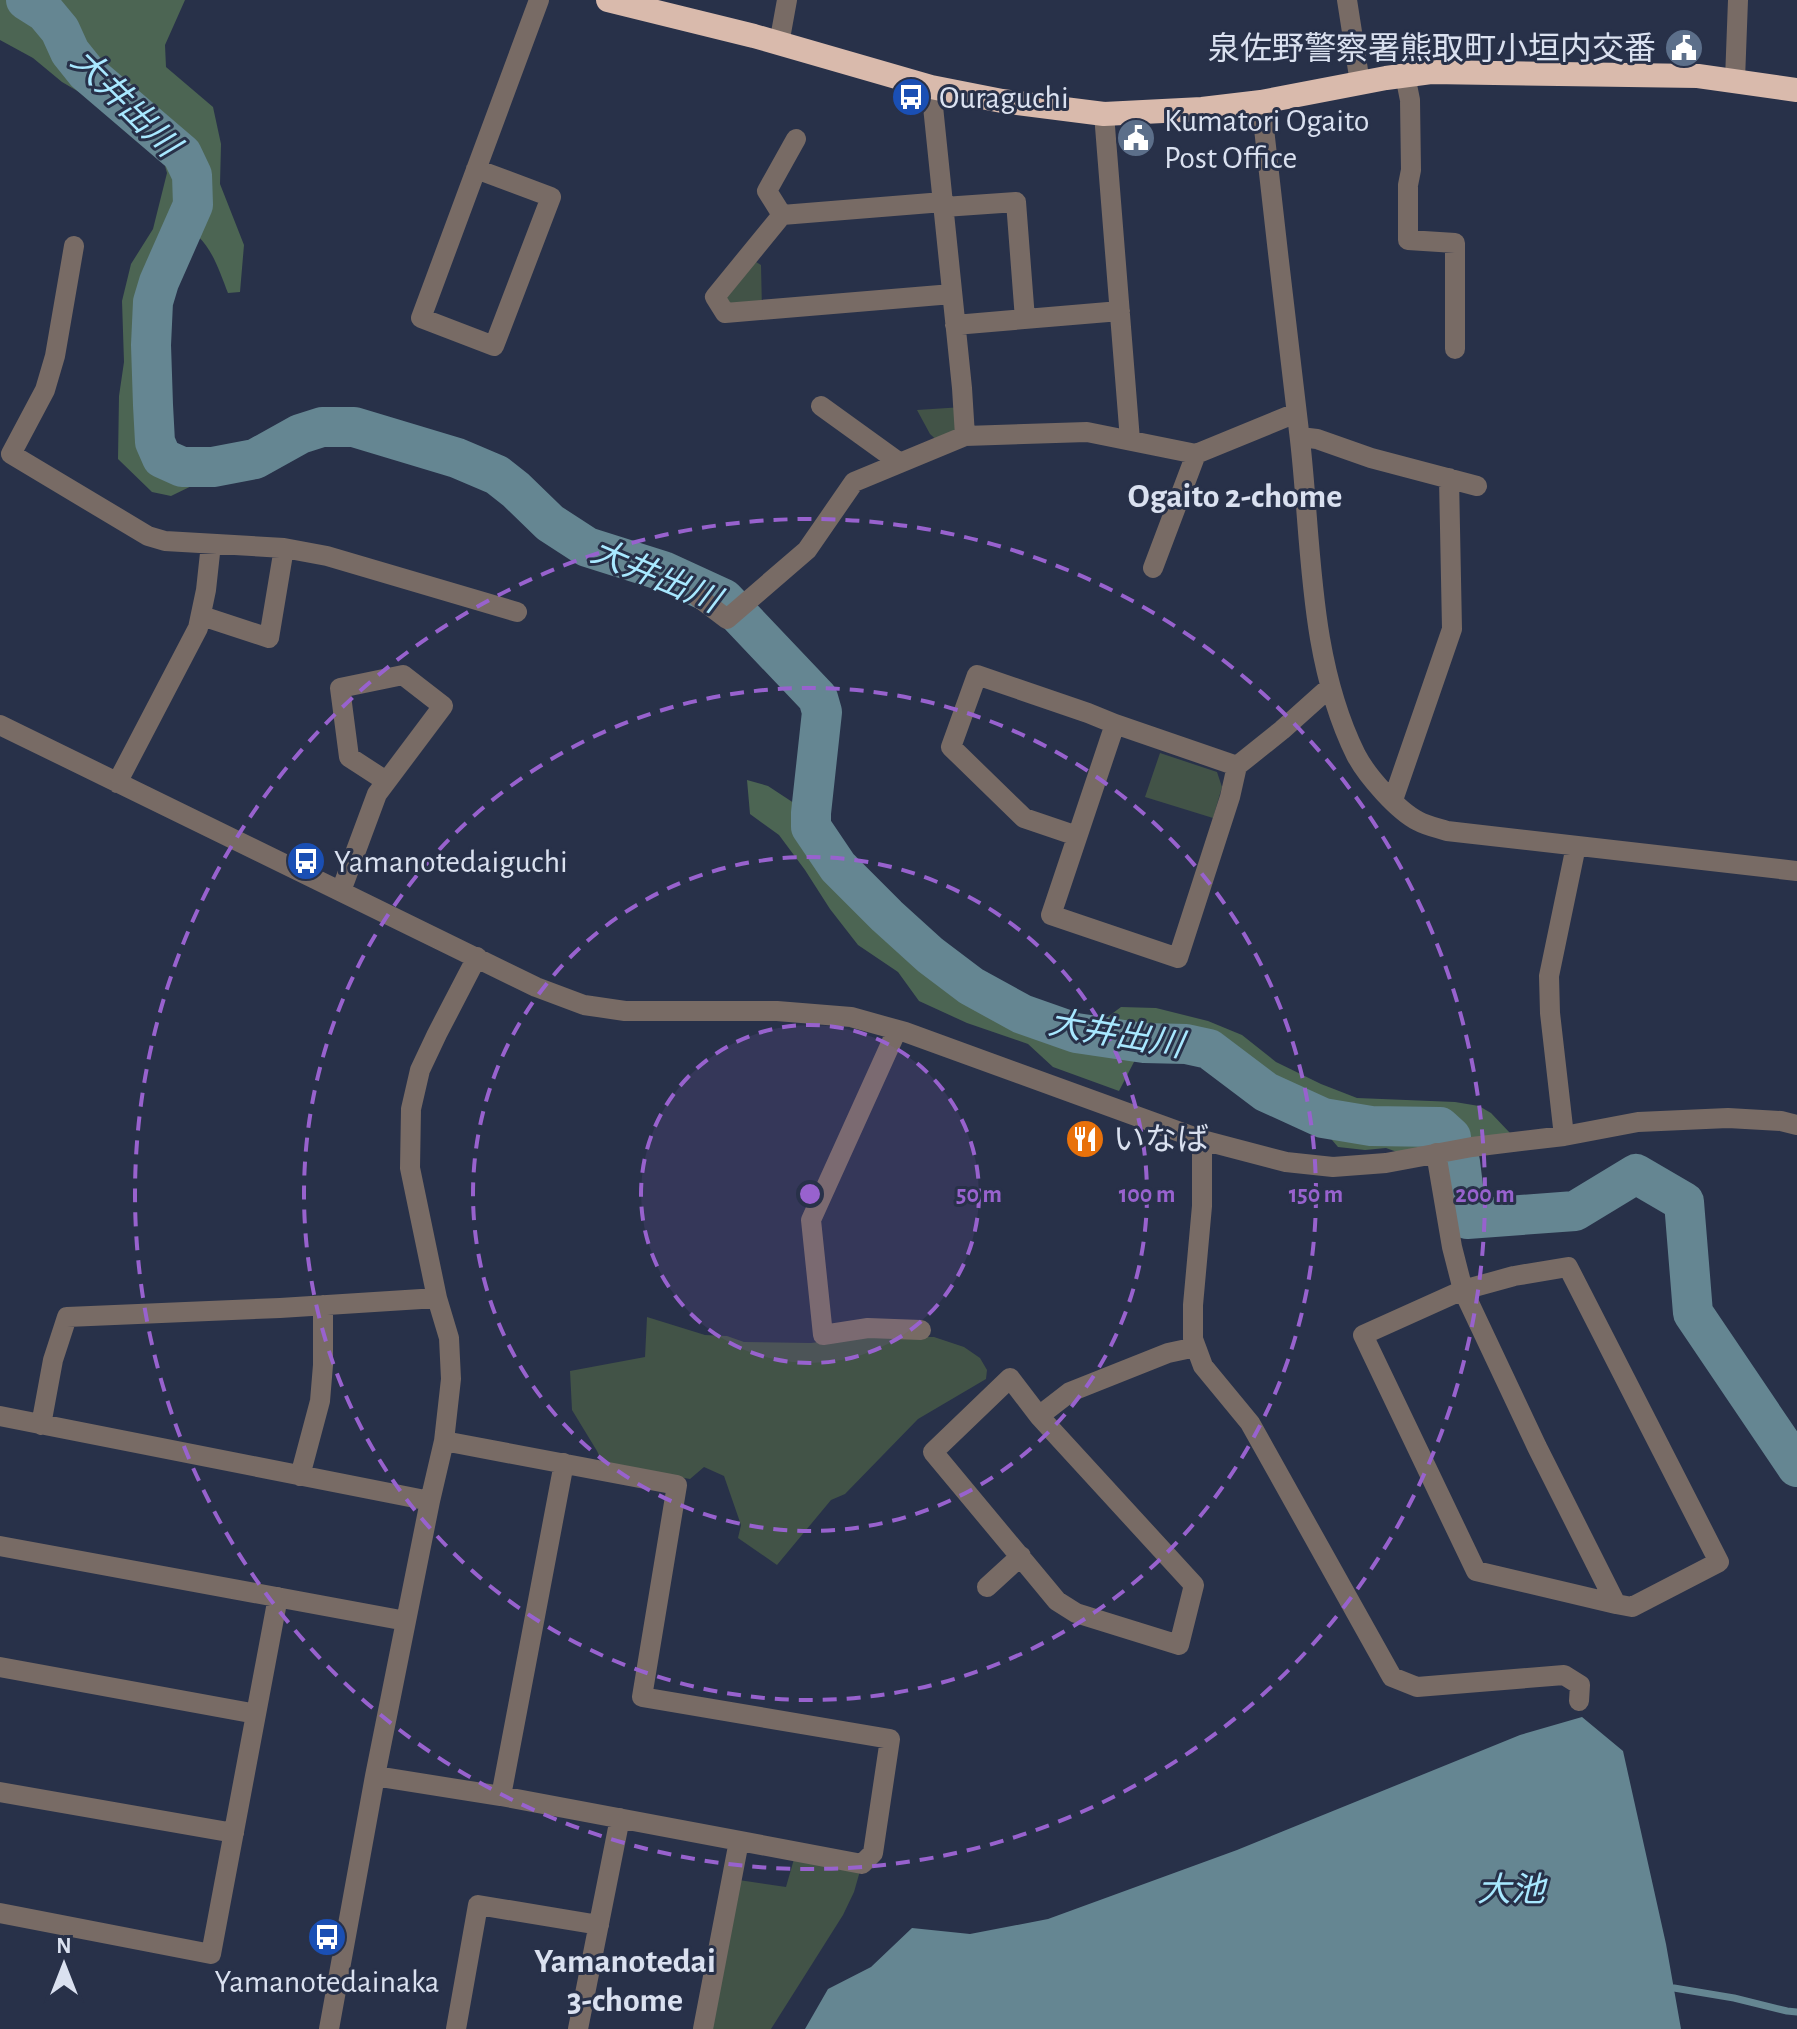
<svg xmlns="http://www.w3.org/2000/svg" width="1797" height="2029" font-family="'Alegreya Sans','Noto Sans JP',sans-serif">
	<rect width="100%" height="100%" fill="#283149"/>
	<!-- green -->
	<path fill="#425347" d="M748 257 761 265 762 310 725 313 715 297Z
		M963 407 965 436 943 446 930 434 917 410Z
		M1160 753 1217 772 1222 787 1213 818 1145 797Z
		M647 1317 705 1335 727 1336 744 1342 811 1343 862 1336 934 1337 964 1347 980 1358 987 1370 986 1379 918 1419 845 1494 831 1500 777 1565 738 1538 741 1525 724 1476 704 1467 690 1479 603 1464 597 1451 572 1410 570 1371 645 1357Z
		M796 1852 862 1864 854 1892 843 1915 771 2029H703L732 1879 786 1887Z"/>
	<!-- forest -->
	<path fill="#4c6553" d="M0 0H185L165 45 166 67 213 107 221 144 220 184 244 245 240 292 228 293C218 268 208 232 178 226L157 277 146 321 151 446 160 463 180 472 209 473 210 477 171 496 152 492 118 459 119 396 124 362 122 301 131 264 153 229 167 173 160 148 127 120 62 82 33 58 0 40Z
		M747 780 768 786 803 809 808 832 835 873 917 949 954 981 1026 1022 1072 1037 1101 1022 1121 1007 1156 1008 1208 1021 1242 1035 1276 1062 1321 1084 1357 1098 1455 1102 1479 1106 1491 1113 1510 1133 1397 1152 1386 1148 1365 1150 1338 1147 1326 1133 1284 1119 1198 1054 1185 1061 1143 1057 1135 1060 1119 1091 1053 1067 1028 1044 967 1023 919 1001 898 972 858 945 830 909 805 870 779 835 750 814Z"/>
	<!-- water -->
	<path fill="#658692" d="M1582 1717 1623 1751 1666 1944 1681 2029H805L828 1989 871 1967 912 1928 970 1934 1048 1919 1237 1850 1520 1735Z"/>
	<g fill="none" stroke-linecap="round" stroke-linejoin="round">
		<!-- stream -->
		<path stroke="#658692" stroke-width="7" d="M1674 1988 1734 1998 1787 2011 1797 2012"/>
		<!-- river -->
		<path stroke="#658692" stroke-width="40" d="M26 0 45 12 60 30 70 52 86 72 182 154 192 175 193 205 159 282 153 302 151 345 153 405 155 442 162 458 182 467H213L255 459 300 434 322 427H354L457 458 497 475 516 490 550 523 587 547 663 571 724 599 818 698 822 712 811 813V827L838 867 887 916 930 955 971 986 1022 1014 1076 1033 1144 1043 1186 1044 1209 1049 1266 1092 1323 1118 1371 1126 1440 1127 1451 1137
			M1460 1162 1467 1219 1575 1211 1636 1174 1684 1202 1693 1313 1797 1467"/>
		<!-- minor -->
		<path stroke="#786b65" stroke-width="20" d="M1347 0 1360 83
			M779 44 787 0
			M1405 75 1410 100 1411 170 1408 185V240L1455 243V349
			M1735 80 1738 0
			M931 87 962 388 965 436
			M1261 102C1273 215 1287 327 1300 440 1312 545 1308 658 1356 755 1367 776 1398 811 1418 821 1427 826 1438 828 1447 831L1797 871
			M1104 114 1130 440
			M476 169 551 197 494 346 421 318 539 0
			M943 202 782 215 715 297 725 313 952 294
			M944 207 1016 202 1025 319
			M782 215 767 191 796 139
			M74 246 55 356 45 390 11 454 148 536 165 541 284 548 327 556 517 612
			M955 325 1120 311
			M821 406 900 463
			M1300 437 1317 439 1371 458 1477 486
			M1153 568 1196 454
			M698 597 727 619 807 550 854 482 965 436 1087 432 1196 454 1296 413
			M202 616 269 638 284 548
			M0 725 536 987 584 1005 625 1011H777L851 1017 905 1032 1202 1140 1286 1162 1333 1167 1386 1163 1472 1147 1564 1136 1638 1122 1728 1118 1781 1121 1797 1125
			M1237 766 1115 724 1051 915 1178 958 1230 797 1237 766 1282 730 1330 687
			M117 783 198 628 206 590 211 544
			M1393 800 1452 629 1449 478
			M1077 836 1024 818 951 747 977 675 1088 713 1115 724
			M341 891 377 794 443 706 403 675 340 688 349 757 386 781
			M897 1030 811 1220 823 1335 868 1328 921 1330
			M1564 1136 1550 1013 1549 976 1576 846
			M1202 1140V1206L1193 1305V1339L1203 1366 1250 1423 1392 1677 1417 1687 1564 1675 1580 1685 1579 1701
			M1436 1153 1452 1247 1463 1290 1363 1335 1476 1571 1616 1604
			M1568 1267 1719 1562 1632 1607 1616 1604 1537 1447 1463 1290 1514 1276Z
			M1010 1378 1039 1416 1194 1585 1179 1645 1076 1613 1057 1601 933 1452Z
			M0 1416 430 1501
			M1039 1416 1070 1392 1168 1353 1196 1347
			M41 1425 53 1360 67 1317 280 1308 437 1298
			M300 1476 320 1401 323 1365V1305
			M0 1546 406 1621
			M987 1587 1021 1556
			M0 1667 256 1714
			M375 1776 501 1796 862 1864 873 1853 890 1739 642 1697 677 1485 444 1441
			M0 1792 234 1833
			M501 1796 564 1463
			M0 1913 211 1954 278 1597
			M329 2029 375 1776 430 1501 444 1441 451 1379 449 1338 437 1298 410 1168 411 1109 420 1070 437 1034 477 957
			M456 2029 478 1905 599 1925
			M578 2029 620 1818
			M703 2029 739 1841"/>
		<!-- highway -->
		<path stroke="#d9baac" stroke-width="24" d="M608 0 754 36 931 87 1002 101 1104 114 1202 109 1261 102 1386 78 1431 72 1698 76 1797 90"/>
	</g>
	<!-- distance rings -->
	<circle cx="810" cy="1194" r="169" fill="#9862ce" fill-opacity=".12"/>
	<g fill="none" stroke="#9862ce" stroke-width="4" stroke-dasharray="14 10">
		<circle cx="810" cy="1194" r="169"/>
		<circle cx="810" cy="1194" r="337"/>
		<circle cx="810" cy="1194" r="506"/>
		<circle cx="810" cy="1194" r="675"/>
	</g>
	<!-- icons -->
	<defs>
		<symbol id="civic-disc" viewBox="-11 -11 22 22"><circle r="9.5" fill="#5c6f8a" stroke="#283149"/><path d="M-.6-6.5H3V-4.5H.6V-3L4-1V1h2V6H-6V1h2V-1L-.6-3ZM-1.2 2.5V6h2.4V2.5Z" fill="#fff"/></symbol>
		<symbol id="bus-disc" viewBox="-11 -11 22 22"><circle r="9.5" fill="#1a4fb4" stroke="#283149"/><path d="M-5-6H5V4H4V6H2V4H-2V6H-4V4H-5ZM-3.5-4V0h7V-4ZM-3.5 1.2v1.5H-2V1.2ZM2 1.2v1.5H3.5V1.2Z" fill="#fff"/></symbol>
		<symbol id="restaurant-disc" viewBox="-11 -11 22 22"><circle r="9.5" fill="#e8710a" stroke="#283149"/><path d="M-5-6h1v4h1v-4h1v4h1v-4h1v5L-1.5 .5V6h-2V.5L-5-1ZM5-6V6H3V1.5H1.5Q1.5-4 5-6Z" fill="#fff"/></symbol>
	</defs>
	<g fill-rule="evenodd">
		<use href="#civic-disc" x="1662" y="26" width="44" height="44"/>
		<use href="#bus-disc" x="889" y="75" width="44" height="44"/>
		<use href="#civic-disc" x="1114" y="116" width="44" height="44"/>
		<use href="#bus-disc" x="284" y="839" width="44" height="44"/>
		<use href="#restaurant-disc" x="1063" y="1117" width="44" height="44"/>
		<use href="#bus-disc" x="305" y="1915" width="44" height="44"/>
	</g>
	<g text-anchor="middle" stroke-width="6" stroke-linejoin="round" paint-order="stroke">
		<!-- poi labels -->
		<g font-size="32" fill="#dae1f0" stroke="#283149" text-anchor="start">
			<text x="1656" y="59" text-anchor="end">泉佐野警察署熊取町小垣内交番</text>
			<text x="939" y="108">Ouraguchi</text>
			<text x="1164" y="131">Kumatori Ogaito<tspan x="1164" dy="37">Post Office</tspan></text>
			<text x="334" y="872">Yamanotedaiguchi</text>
			<text x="1113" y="1150">いなば</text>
			<text x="327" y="1992" text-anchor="middle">Yamanotedainaka</text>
		</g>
		<!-- water labels -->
		<g font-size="34" font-style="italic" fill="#a8e8ff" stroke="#283149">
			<text transform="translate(126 102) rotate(45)" y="12">大井出川</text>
			<text transform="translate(656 575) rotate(23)" y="12">大井出川</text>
			<text transform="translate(1116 1033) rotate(10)" y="12">大井出川</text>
			<text x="1511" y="1901">大池</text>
		</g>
		<!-- neighbourhood labels -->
		<g font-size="34" font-weight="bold" fill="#dae1f0" stroke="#283149">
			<text x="1235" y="507">Ogaito 2-chome</text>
			<text x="625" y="1972">Yamanotedai<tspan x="625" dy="39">3-chome</tspan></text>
		</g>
	</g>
	<circle cx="810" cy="1194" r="12" fill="#9862ce" stroke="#283149" stroke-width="4"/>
	<g font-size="24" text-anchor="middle" font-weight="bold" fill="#9862ce" stroke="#283149" stroke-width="6" stroke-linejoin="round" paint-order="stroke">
		<text x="979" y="1202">50 m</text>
		<text x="1147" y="1202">100 m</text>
		<text x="1316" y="1202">150 m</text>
		<text x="1485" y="1202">200 m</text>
	</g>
	<!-- north arrow -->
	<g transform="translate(64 1965)" stroke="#283149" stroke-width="6" paint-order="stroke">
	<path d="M0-6L14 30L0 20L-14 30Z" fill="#dae1f0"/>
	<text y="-12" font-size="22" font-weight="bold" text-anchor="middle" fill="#dae1f0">N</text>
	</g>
</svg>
